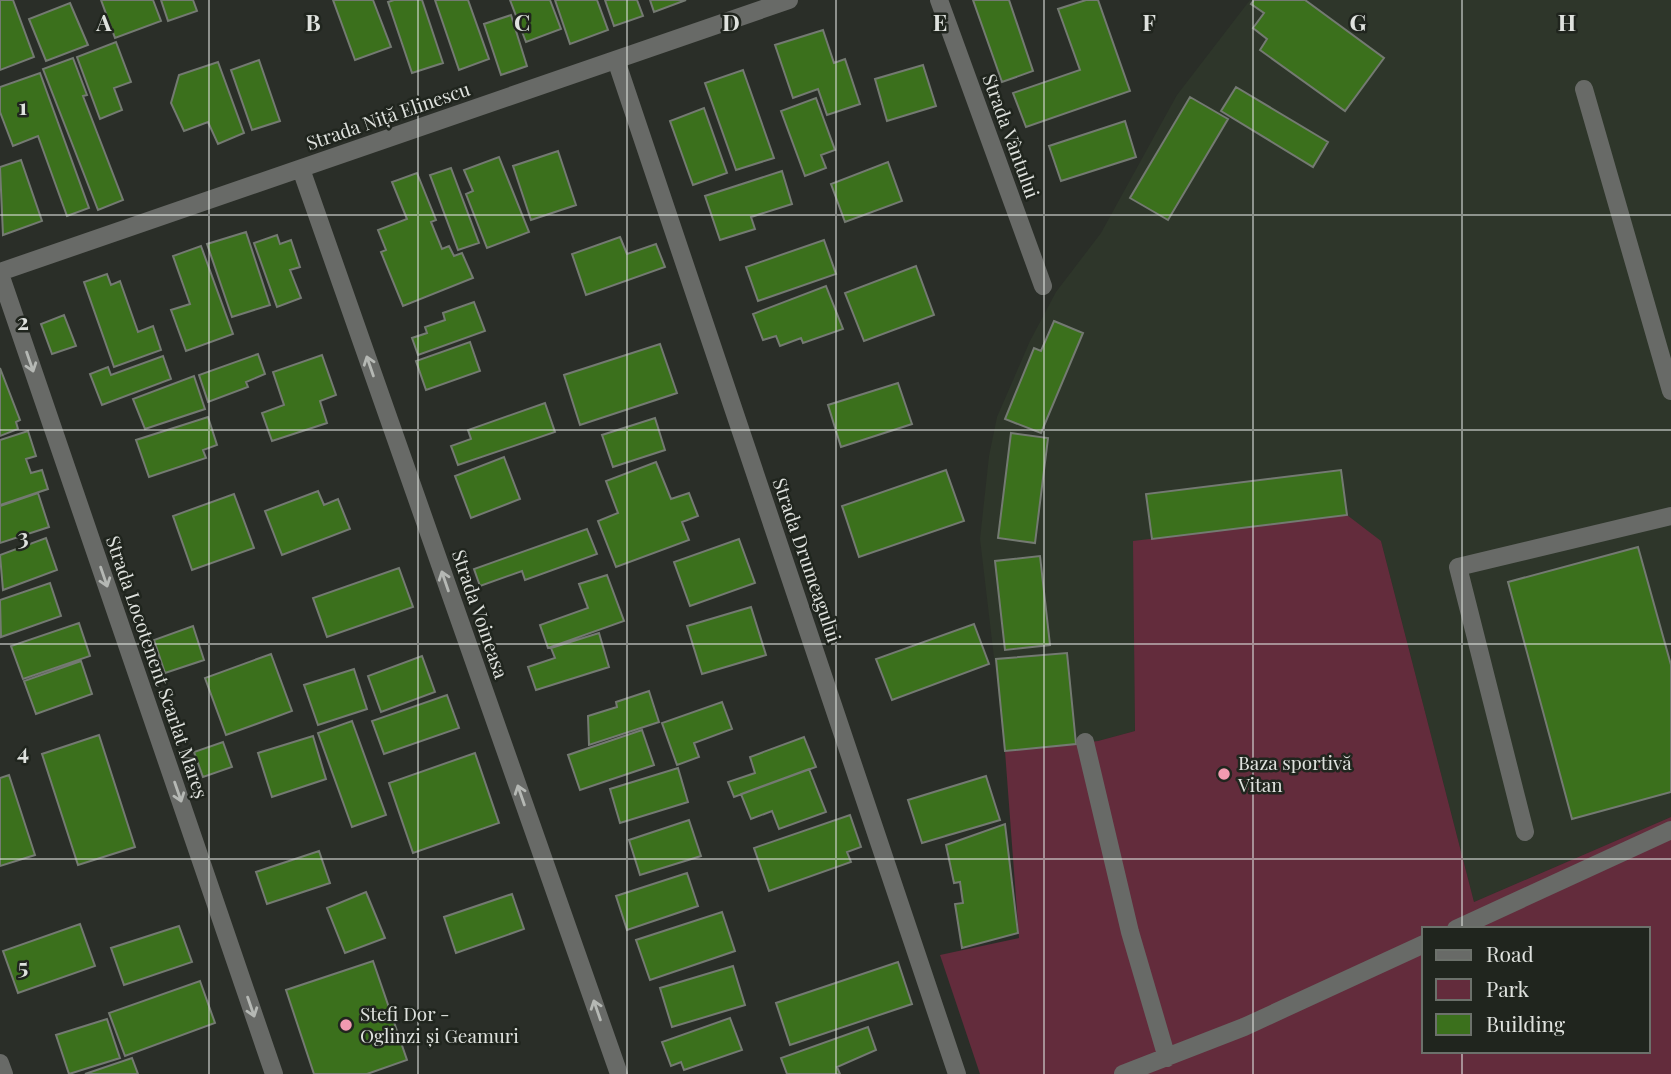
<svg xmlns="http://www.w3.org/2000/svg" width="1671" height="1074" font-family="'Playfair Display',serif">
	<rect width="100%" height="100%" fill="#2a2e28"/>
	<!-- built -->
	<path fill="#2e362a" d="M1250 0H1671V817L1474 902 1381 541H1134L1135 731 1098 741 1005 751 980 539 989 456 997 417 1030 341 1056 292 1101 233 1177 95Z"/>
	<!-- green -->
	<path fill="#632c3c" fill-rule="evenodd" d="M1347 515 1381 541 1474 902 1671 817V1074H980L940 955 1019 938 1005 751 1098 741 1135 731 1133 541ZM1424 929H1648V1051H1424Z"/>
	<!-- building -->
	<path fill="#3b701c" stroke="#747a72" stroke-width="2" d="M0 0H13L34 57 0 70Z
		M101 0H153L161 21 115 38Z
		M161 0H193L197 11 168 21Z
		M333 0H373L391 47 355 60Z
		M394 0H422L443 63 412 73 388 2Z
		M435 0H468L489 59 459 70Z
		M510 0H550L561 29 526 42Z
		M555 0H597L608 30 570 44Z
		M605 0H637L643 16 614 26Z
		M650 0H686L654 12Z
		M973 0H1009L1033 71 1002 82Z
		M1086 0H1098L1130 91 1026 127 1013 93 1080 70 1058 9Z
		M1254 0H1305L1384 58 1345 111 1260 50 1267 39 1253 28 1264 13 1251 4Z
		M70 3 88 45 46 61 29 19Z
		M511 15 527 66 501 75 484 24Z
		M823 30 834 63 845 59 860 104 827 115 818 89 793 98 775 45Z
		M116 42 131 82 114 88 122 110 100 119 77 57Z
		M73 58 87 95 83 96 123 200 98 210 43 69Z
		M259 60 280 121 252 130 231 70Z
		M218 62 244 133 218 144 208 122 184 131 171 103 179 75Z
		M923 65 936 106 887 121 875 79Z
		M743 70 774 158 736 170 705 83Z
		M40 73 89 208 67 216 38 136 13 146 0 112V87Z
		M1236 87 1328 142 1313 167 1221 111Z
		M1190 97 1228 119 1168 220 1130 198Z
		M816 98 835 150 821 155 826 168 805 176 781 111Z
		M704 108 727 173 693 185 670 121Z
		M1125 121 1136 157 1061 181 1049 146Z
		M558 151 576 205 531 220 513 166Z
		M499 157 529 232 487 248 466 194 473 191 464 170Z
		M21 160 42 221 3 235 0 167Z
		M888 162 902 201 845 222 831 184Z
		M451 168 479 243 458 250 430 175Z
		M782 171 792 204 751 217 755 229 720 240 705 196Z
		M417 173 436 220 431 222 442 249 449 246 454 256 462 253 473 278 403 306 381 252 386 250 378 230 407 219 392 182Z
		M246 232 270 305 232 317 207 244Z
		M277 235 280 244 291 240 300 267 290 270 301 298 277 307 254 243Z
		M620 237 627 254 656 244 665 267 586 295 572 254Z
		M824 240 836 274 758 301 746 267Z
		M201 246 233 334 186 351 171 310 190 304 173 256Z
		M916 266 934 315 864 341 845 293Z
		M107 274 111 285 120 281 138 332 153 326 161 350 114 367 84 282Z
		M826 286 843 329 803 343 801 338 780 346 776 336 763 340 753 314Z
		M474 302 485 331 418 355 412 338 427 333 425 327 445 320 443 313Z
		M64 315 76 346 52 354 41 324Z
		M1054 321 1083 333 1041 433 1005 419 1034 348 1041 351Z
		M470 342 480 371 426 390 416 361Z
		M660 344 677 393 580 425 564 375Z
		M258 354 265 374 246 382 248 387 208 402 199 375Z
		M322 355 336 395 320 401 327 423 272 441 262 413 284 405 273 372Z
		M163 356 171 379 102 405 90 374 108 367 111 375Z
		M0 368 20 420 16 422 18 429 0 436Z
		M194 376 205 409 145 429 133 399Z
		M898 383 912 424 841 447 828 405Z
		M545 403 555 432 458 465 451 446 471 439 468 430Z
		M208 417 217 445 203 450 206 458 149 477 136 440Z
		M655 418 665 450 613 467 602 435Z
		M28 431 36 456 26 459 31 473 42 470 48 489 0 505V440Z
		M1011 433 1048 438 1035 543 998 538Z
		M504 457 520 499 471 518 455 476Z
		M656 462 671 499 689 493 698 516 682 522 689 540 616 567 598 521 618 513 606 481Z
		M946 470 964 521 859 557 842 506Z
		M1341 470 1347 515 1152 539 1146 494Z
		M318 491 324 505 338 499 350 529 282 555 265 511Z
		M38 493 49 527 0 543V506Z
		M234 494 254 548 192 570 173 516Z
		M587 529 597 554 525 580 522 571 480 586 474 569Z
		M46 538 57 570 3 590 0 555Z
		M739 539 755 583 690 606 674 562Z
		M1638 547 1671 665V792L1572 819 1508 582Z
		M1040 556 1050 645 1005 650 995 561Z
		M399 568 413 607 327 637 313 598Z
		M607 575 624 621 548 648 540 625 588 608 579 584Z
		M50 583 61 616 1 637 0 600Z
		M751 607 766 655 702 674 687 626Z
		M79 623 90 656 23 679 11 646Z
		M974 624 989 664 892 700 876 659Z
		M193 626 204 660 165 673 154 640Z
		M599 633 609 667 536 690 528 667 555 658 551 648Z
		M1067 653 1076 744 1005 751 996 659Z
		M271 654 292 711 226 735 205 678Z
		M422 656 435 692 381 712 368 676Z
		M81 661 92 694 36 714 24 681Z
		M354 669 367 709 318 725 304 685Z
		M649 691 659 722 589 745 588 716 617 707 616 702Z
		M447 695 459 728 384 754 372 721Z
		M722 702 732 729 694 743 699 757 677 765 662 723Z
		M352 721 386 815 352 827 318 733Z
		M642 730 654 765 580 790 568 755Z
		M99 735 135 847 78 865 42 754Z
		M313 736 326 779 272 797 258 753Z
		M804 737 816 767 734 797 728 782 755 773 750 757Z
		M223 742 232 767 203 777 194 752Z
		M475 753 499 823 413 853 389 783Z
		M678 768 688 802 620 823 610 789Z
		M809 769 826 812 779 829 772 811 751 819 741 794Z
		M9 775 35 855 0 866V778Z
		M986 776 1000 820 922 843 908 800Z
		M850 815 861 847 847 852 851 862 769 891 754 848Z
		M689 820 701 856 640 875 629 840Z
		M1005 824 1018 933 962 948 955 904 963 903 960 882 954 883 946 845Z
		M319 851 330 883 267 904 256 872Z
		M687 873 698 906 627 930 616 896Z
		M366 892 385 938 345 953 327 908Z
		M512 894 524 929 456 953 444 917Z
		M722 912 735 951 650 980 636 940Z
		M80 924 95 966 18 993 3 951Z
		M179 926 192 962 124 985 111 948Z
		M373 961 407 1060 367 1074H314L286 990Z
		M898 962 912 1004 790 1045 776 1003Z
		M733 966 745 1005 672 1027 660 988Z
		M200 981 215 1023 125 1056 109 1013Z
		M730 1018 742 1050 684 1070 681 1062 671 1066 662 1042Z
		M107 1019 120 1058 69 1074 56 1035Z
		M868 1027 876 1050 837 1067 840 1074H787L781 1058Z
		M132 1058 138 1074H85Z"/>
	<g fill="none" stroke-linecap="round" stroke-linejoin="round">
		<!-- minor -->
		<path stroke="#686a67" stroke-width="18" d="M939 0 1043 286
			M616 60 957 1074
			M1584 89 1671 391
			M301 169 619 1074
			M0 272 789 0
			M0 274 274 1074
			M1085 742 1130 932 1167 1058
			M1525 832 1458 567 1671 516
			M1456 929 1671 830
			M0 1063 4 1074
			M1123 1074 1244 1027 1424 944"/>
	</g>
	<!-- one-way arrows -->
	<defs><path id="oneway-shaft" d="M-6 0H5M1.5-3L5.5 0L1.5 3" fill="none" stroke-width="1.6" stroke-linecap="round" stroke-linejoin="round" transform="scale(1.75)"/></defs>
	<g stroke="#b5b8b4">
		<use href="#oneway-shaft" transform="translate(30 362) rotate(71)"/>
		<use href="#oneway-shaft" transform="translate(370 366) rotate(-109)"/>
		<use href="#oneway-shaft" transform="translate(104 577) rotate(71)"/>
		<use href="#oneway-shaft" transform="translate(445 581) rotate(-109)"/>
		<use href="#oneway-shaft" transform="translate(178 792) rotate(71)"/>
		<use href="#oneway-shaft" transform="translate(521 795) rotate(-109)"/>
		<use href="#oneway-shaft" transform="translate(251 1007) rotate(71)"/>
		<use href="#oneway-shaft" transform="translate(597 1010) rotate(-109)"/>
	</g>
	<!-- grid -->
	<path fill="none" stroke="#dfe2de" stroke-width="2" stroke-opacity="0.55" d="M209 0V1074M418 0V1074M627 0V1074M836 0V1074M1044 0V1074M1253 0V1074M1462 0V929M0 215H1671M0 430H1671M0 644H1671M0 859H1671M1462 1051V1074"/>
	<!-- markers -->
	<g fill="#f29ab0" stroke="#20251e" stroke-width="2.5">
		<circle cx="1224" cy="774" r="7"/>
		<circle cx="346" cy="1025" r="7"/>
	</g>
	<g text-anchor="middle" stroke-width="5" stroke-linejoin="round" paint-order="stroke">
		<!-- street labels -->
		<g font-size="19" fill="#dfe2de" stroke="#20251e">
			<text transform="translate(388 116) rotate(-19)" y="7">Strada Niță Elinescu</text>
			<text transform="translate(1011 136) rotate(70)" y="7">Strada Vântului</text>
			<text transform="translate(807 560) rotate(71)" y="7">Strada Drumeagului</text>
			<text transform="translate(480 614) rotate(71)" y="7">Strada Voineasa</text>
			<text transform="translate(157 667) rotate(71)" y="7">Strada Locotenent Scarlat Mareș</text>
		</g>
		<!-- poi labels -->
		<g font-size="19" fill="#dfe2de" stroke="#20251e" text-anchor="start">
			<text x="1238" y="770">Baza sportivă<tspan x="1238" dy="22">Vitan</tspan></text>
			<text x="360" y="1021">Stefi Dor -<tspan x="360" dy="22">Oglinzi și Geamuri</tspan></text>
		</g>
	</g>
	<g font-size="23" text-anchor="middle" font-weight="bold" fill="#dfe2de" stroke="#20251e" stroke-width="5" stroke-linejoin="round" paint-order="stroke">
		<text x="104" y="31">A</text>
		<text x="313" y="31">B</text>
		<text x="522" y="31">C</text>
		<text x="731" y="31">D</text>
		<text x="940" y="31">E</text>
		<text x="1149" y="31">F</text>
		<text x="1358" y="31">G</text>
		<text x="1567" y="31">H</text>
		<text x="23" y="115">1</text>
		<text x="23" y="330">2</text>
		<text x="23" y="545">3</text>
		<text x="23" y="760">4</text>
		<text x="23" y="975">5</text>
	</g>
	<!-- legend -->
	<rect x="1422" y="927" width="228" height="126" fill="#20251e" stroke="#6c716b" stroke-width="2"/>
	<rect x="1436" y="950" width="35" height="10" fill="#686a67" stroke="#6c716b" stroke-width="2"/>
	<text x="1486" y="962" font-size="21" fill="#dfe2de">Road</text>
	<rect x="1436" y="979" width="35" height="21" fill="#632c3c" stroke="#6c716b" stroke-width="2"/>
	<text x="1486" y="997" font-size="21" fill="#dfe2de">Park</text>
	<rect x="1436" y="1014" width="35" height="21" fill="#3b701c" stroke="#6c716b" stroke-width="2"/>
	<text x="1486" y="1032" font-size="21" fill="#dfe2de">Building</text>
</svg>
